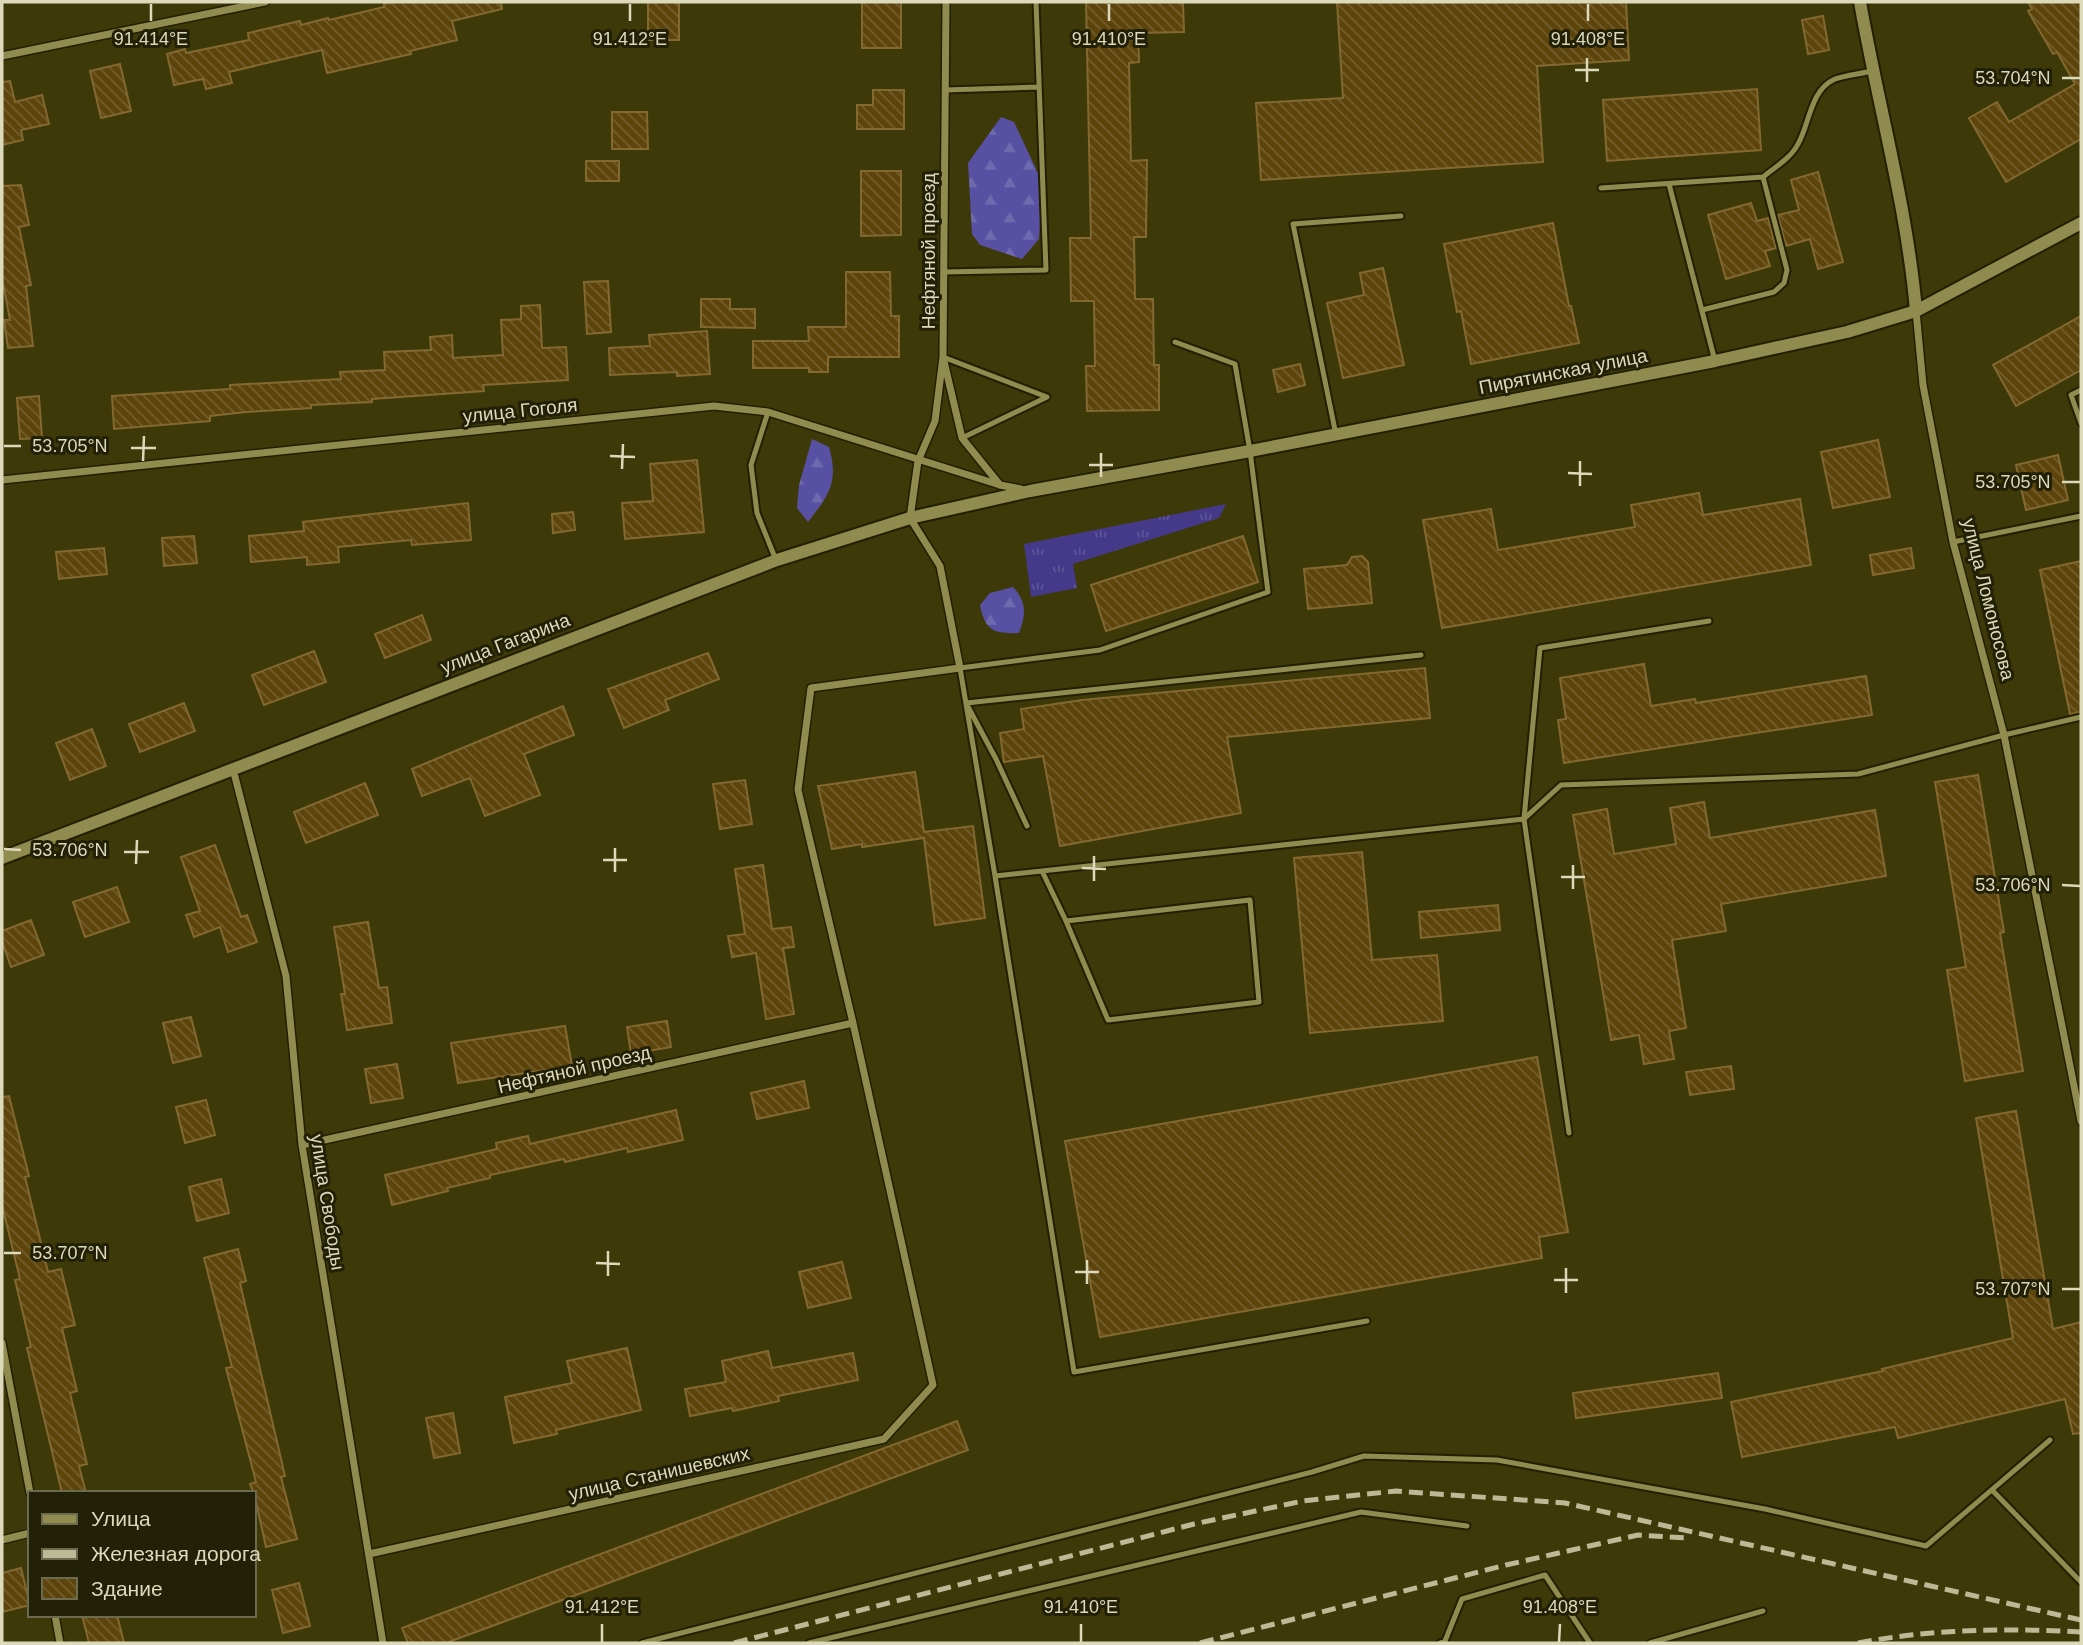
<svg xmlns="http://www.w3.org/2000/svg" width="2083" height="1645" font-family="Arial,sans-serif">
	<defs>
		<pattern id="grass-tufts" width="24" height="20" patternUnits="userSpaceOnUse" patternTransform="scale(1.75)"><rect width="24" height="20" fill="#443a89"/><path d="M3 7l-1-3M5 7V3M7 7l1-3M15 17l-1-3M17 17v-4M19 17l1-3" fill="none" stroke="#5e5698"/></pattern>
		<pattern id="forest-firs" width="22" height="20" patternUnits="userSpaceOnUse" patternTransform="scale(1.75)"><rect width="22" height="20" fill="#5851a3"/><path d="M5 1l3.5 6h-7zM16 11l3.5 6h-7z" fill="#6f69ae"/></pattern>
		<pattern id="building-back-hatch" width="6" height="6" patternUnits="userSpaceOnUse" patternTransform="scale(1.75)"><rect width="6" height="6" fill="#5c440b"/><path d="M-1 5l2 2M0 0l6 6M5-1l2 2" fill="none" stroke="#735e2d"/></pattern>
	</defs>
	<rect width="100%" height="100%" fill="#3d3909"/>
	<!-- grass -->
	<path fill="url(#grass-tufts)" d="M1226 504 1219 518 1073 564 1077 588 1031 597 1024 544Z"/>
	<!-- forest -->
	<path fill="url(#forest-firs)" d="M1001 117 1014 122 1042 182 1039 239 1022 259 980 245 972 234 968 163Z
		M812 439 829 447C839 482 829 495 808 522L797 508 799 485Z
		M1013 587C1027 602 1026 615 1019 633 994 634 985 631 980 605L990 593Z"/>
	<!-- building -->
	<path fill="url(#building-back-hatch)" stroke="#836930" stroke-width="2" d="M394 2H501L502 9 452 21 457 40 410 51 411 54 327 73 322 50 229 72 232 83 206 89 203 79 174 85 167 54 185 49 186 53 249 40 248 33 300 21 301 25 328 18 329 20 384 7V4Z
		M648 2H679V40H648Z
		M862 2H901V48H862Z
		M1086 2H1183L1184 32 1138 33 1139 62 1129 63 1131 161 1147 160 1146 237H1134L1135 299H1153L1154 365H1159V410L1087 411 1086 366H1095L1094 301H1071L1070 238H1091Z
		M1337 2H1626L1629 60 1537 66 1543 162 1261 180 1256 103 1343 98Z
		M2028 2H2081V139L2006 182 1969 118 1997 102 2009 122 2075 84 2057 52 2053 54 2028 11 2032 9Z
		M1823 16 1829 50 1808 54 1802 20Z
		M120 64 131 111 101 118 90 71Z
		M10 81 15 102 42 95 49 124 21 130 23 140 2 145V82Z
		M1757 89 1761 150 1607 161 1603 100Z
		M873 90H904V129H857V105H873Z
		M612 112H647L648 149H612Z
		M586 161H619V181H586Z
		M861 171H901V235L861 236Z
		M1818 172 1843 262 1818 269 1810 239 1786 246 1778 215 1799 210 1791 180Z
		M21 185 29 225 19 227 31 285 26 286 33 346 8 348 4 320H10L2 278V186Z
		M1751 203 1757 221 1768 218 1776 248 1765 251 1770 266 1726 279 1708 215Z
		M1553 223 1569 306H1571L1579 343 1471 364 1461 311 1457 312 1444 244Z
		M1383 268 1404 365 1343 378 1327 303 1364 295 1360 273Z
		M846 272H890L891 316H899V357H828V372H809V368H753V341H809L808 327H846Z
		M608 281 611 332 587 334 584 282Z
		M701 299H730V309H755V328L701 327Z
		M540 305 542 348 566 347 568 380 483 385 484 391 372 399V402L311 405V408L246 412 210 416V421L114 429 112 396 230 389V385L341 379 340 372 385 370 384 352 431 350 430 337 452 335 453 358 503 355 501 320 521 319V306Z
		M2081 316V370L2016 406 1993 365Z
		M707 331 710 374 677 376V372L610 375 609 348 650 346 649 335Z
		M1300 364 1305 385 1278 392 1273 370Z
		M39 396 42 438 20 439 17 398Z
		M1878 440 1890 497 1833 508 1821 452Z
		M2058 455 2068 500 2026 510 2016 465Z
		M697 460 704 532 625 539 622 503 653 501 650 464Z
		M1699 493 1703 515 1800 499 1811 565 1442 628 1423 520 1491 509 1498 550 1635 527 1631 505Z
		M468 503 471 540 412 545 411 540 338 547 339 562 307 565V557L251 562 249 536 304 531 303 522Z
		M573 512 575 530 553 533 552 514Z
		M194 536 197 563 164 566 162 538Z
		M1243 536 1258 582 1106 631 1091 585Z
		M104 548 107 574 59 579 56 552Z
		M1911 548 1914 568 1873 575 1870 555Z
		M1362 556 1368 562 1372 603 1308 609 1304 569 1347 565 1352 557Z
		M2081 561V712L2070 714 2040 570Z
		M422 615 431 640 385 658 375 634Z
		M314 651 326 682 264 705 252 675Z
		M708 653 719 679 665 700 669 710 624 728 608 689Z
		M1644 664 1651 706 1695 699 1696 703 1866 676 1872 715 1564 763 1558 720 1566 719 1560 678Z
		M1425 668 1430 718 1227 737 1241 813 1060 846 1043 756 1004 762 1000 733 1024 729 1021 709 1082 700Z
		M184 703 195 731 140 752 129 724Z
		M563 706 574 735 524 754 540 795 485 816 470 778 422 796 412 769Z
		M92 729 106 766 70 780 56 743Z
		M915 772 924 832 973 826 985 918 935 925 924 838 862 847V844L832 849 818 786Z
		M1978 775 2004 932 2000 933 2023 1071 1965 1081 1947 970 1966 967 1935 782Z
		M745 780 752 824 720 829 713 784Z
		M365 783 378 815 306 843 294 812Z
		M1704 802 1710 838 1875 810 1886 876 1721 904 1726 931 1672 940 1686 1028 1669 1031 1674 1059 1644 1064 1639 1035 1611 1040 1573 815 1607 809 1614 854 1676 844 1670 808Z
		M215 845 241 917 247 915 257 942 228 952 220 927 194 937 186 915 200 911 181 857Z
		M1362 852 1372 960 1437 955 1443 1021 1310 1033 1294 858Z
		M763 865 772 929 791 927 794 947 783 948 794 1014 766 1019 756 953 732 957 728 936 745 934 735 869Z
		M117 887 129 922 85 937 73 902Z
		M1498 905 1500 930 1421 938 1419 912Z
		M31 920 44 955 11 967 2 941V931Z
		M368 922 379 988 387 987 392 1023 347 1030 341 994H345L334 927Z
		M191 1017 201 1056 173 1063 163 1023Z
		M667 1021 671 1047 631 1054 627 1027Z
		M565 1026 572 1066 458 1083 451 1043Z
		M1537 1057 1568 1232 1539 1237 1542 1258 1100 1337 1065 1141Z
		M397 1064 403 1098 371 1103 365 1069Z
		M1731 1066 1734 1089 1690 1095 1686 1072Z
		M804 1081 809 1108 757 1119 751 1093Z
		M9 1096 29 1176 25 1177 48 1272 61 1269 75 1325 62 1328 77 1391 70 1393 87 1464 79 1466 86 1493H62L27 1348 31 1347 15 1280 20 1279 2 1205V1097Z
		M206 1100 215 1135 185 1143 176 1107Z
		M676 1110 683 1140 628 1152 627 1148 565 1162 564 1159 490 1175V1178L447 1188 448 1191 392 1205 385 1175 497 1149 496 1143 528 1136 530 1144Z
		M2016 1111 2053 1329 2081 1322V1433L2073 1434 2065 1399 1898 1438 1895 1427 1742 1457 1731 1402 1883 1371 1882 1369 2013 1338 1976 1118Z
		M221 1179 229 1213 197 1221 189 1187Z
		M238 1249 246 1281 240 1283 285 1476 281 1477 297 1539 266 1547 254 1493 250 1484 256 1482 226 1368 232 1367 204 1258Z
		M842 1262 851 1298 808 1308 799 1272Z
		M627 1348 641 1410 556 1430 557 1434 514 1443 505 1397 572 1383 567 1361Z
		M768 1351 772 1368 853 1353 858 1380 778 1396 779 1401 733 1411 732 1408 690 1416 685 1389 726 1382 722 1361Z
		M1718 1373 1722 1398 1576 1418 1573 1393Z
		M453 1413 460 1453 434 1458 426 1418Z
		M957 1421 968 1450 446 1643H408L402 1628Z
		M21 1568 30 1605 2 1612V1573Z
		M299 1583 310 1626 283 1633 272 1590Z
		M82 1615H117L124 1643H89Z"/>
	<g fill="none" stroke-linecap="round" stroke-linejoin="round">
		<defs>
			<path id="service" d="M945 90 1039 87
				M1669 184 1715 361
				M1601 188 1763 177
				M944 272 1046 270 1036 2
				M1702 310 1774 292 1784 283 1787 270 1763 177C1775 167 1791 158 1798 144 1810 123 1810 90 1835 79 1846 75 1860 74 1872 71
				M1175 342 1235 364 1250 451 1268 592 1100 650 960 668 995 876 1524 819 1540 648 1709 621
				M943 357 1047 397 962 438
				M2081 390 2071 395 2081 423
				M768 412 751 465 757 513 776 560
				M1336 435 1293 224 1401 216
				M1953 542 2081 516
				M1027 826 996 759 966 703 1421 655
				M1042 871 1066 921 1250 900 1259 1002 1108 1020 1066 921
				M995 876 1074 1372 1367 1321
				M1569 1133 1524 819 1561 785 1858 774 2004 735 2081 717
				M1992 1490 2081 1582
				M642 1643 1312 1472 1364 1456 1497 1460 1765 1509 1926 1546 2050 1440
				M809 1643 1361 1512 1467 1526
				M1440 1643 1445 1641 1462 1599 1545 1575 1590 1643
				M1650 1643 1763 1611"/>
			<path id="minor" d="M946 2 943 357 962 438 1000 485
				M2 56 265 2
				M1916 311 1923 385 1953 542 2004 735 2081 1121
				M2 480 714 406 768 412 1000 485 1021 489
				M233 769 286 976 302 1145 383 1643
				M302 1145 853 1023
				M2 1343 30 1493
				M2 1540 30 1533
				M369 1554 884 1439 933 1385 853 1023 798 790 811 688 960 668 940 566 910 518 918 461 935 421 943 357
				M55 1615 60 1643"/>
			<path id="tertiary" d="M1860 2C1878 105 1907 206 1916 311
				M2 858 777 560 910 518 1030 491 1250 451 1715 361 1847 332 1916 311 2081 223"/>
		</defs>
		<!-- service casing -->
		<use href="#service" stroke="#232001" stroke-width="9"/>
		<!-- minor casing -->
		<use href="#minor" stroke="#232001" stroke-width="10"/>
		<!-- tertiary casing -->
		<use href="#tertiary" stroke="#232001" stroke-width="16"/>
		<!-- service -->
		<use href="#service" stroke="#908b4f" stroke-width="5"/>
		<!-- minor -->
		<use href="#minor" stroke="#908b4f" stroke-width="7"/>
		<!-- tertiary -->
		<use href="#tertiary" stroke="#908b4f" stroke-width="12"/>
		<!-- rail -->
		<path stroke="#bcb997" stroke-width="5" stroke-dasharray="14 7" stroke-linecap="butt" d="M734 1643 1194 1524 1303 1501 1396 1491 1565 1503 2081 1620
			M1200 1643 1506 1565 1638 1535 1688 1538
			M1858 1643C1931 1629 2008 1628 2081 1632"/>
	</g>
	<!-- ticks -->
	<path fill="none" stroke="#dcdabb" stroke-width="2.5" d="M151 21V4M630 21V4M1109 21V4M1588 21V4M1575 70H1599M2062 78H2080M1587 82V58M4 446H21M131 448H156M610 456 635 457M143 461 144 436M1089 465H1113M622 469 623 444M1568 473 1592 474M1101 477V453M2062 482H2080M1580 486V461M4 849 21 850M124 852H149M603 860H627M136 864 137 840M1082 868 1106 869M615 872V848M1561 877H1585M1094 881V856M2062 885 2080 886M1573 889V865M4 1253H21M596 1263 620 1264M1075 1272H1099M608 1276V1251M1554 1280H1578M1087 1284V1260M2062 1289H2080M1566 1293V1268M602 1642V1624M1081 1642V1624M1559 1642 1560 1624"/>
	<g text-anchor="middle" stroke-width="6" stroke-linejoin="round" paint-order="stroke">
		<!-- street labels -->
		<g font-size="19" fill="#dcdabb" stroke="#222007">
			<text transform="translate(928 251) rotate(-90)" y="7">Нефтяной проезд</text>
			<text transform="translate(1563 371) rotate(-11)" y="7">Пирятинская улица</text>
			<text transform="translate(520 410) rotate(-6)" y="7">улица Гоголя</text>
			<text transform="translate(1989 599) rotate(76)" y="7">улица Ломоносова</text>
			<text transform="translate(505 643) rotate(-21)" y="7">улица Гагарина</text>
			<text transform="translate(574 1069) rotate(-13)" y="7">Нефтяной проезд</text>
			<text transform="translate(328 1202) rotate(81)" y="7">улица Свободы</text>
			<text transform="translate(659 1473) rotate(-13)" y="7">улица Станишевских</text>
		</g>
	</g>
	<g font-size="18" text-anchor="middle" fill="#dcdabb" stroke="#222007" stroke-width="6" stroke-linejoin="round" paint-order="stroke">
		<text x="151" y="45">91.414°E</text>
		<text x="630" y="45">91.412°E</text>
		<text x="1109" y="45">91.410°E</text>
		<text x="1588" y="45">91.408°E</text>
		<text x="2013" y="84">53.704°N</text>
		<text x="70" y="452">53.705°N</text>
		<text x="2013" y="488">53.705°N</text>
		<text x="70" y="856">53.706°N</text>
		<text x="2013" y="891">53.706°N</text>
		<text x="70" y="1259">53.707°N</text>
		<text x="2013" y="1295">53.707°N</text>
		<text x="602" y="1613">91.412°E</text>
		<text x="1081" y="1613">91.410°E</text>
		<text x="1560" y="1613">91.408°E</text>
	</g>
	<!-- border -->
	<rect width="2083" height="1645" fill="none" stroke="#dcdabb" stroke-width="7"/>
	<!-- legend -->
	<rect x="28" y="1491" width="228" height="126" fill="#222007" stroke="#6c6a4f" stroke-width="2"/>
	<rect x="42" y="1514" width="35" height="10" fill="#908b4f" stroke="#6c6a4f" stroke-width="2"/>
	<text x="91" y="1526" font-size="21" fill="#dcdabb">Улица</text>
	<rect x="42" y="1549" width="35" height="10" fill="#bcb997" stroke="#6c6a4f" stroke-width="2"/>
	<text x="91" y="1561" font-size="21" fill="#dcdabb">Железная дорога</text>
	<rect x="42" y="1578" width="35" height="21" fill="url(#building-back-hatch)" stroke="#6c6a4f" stroke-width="2"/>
	<text x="91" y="1596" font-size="21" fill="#dcdabb">Здание</text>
</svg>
